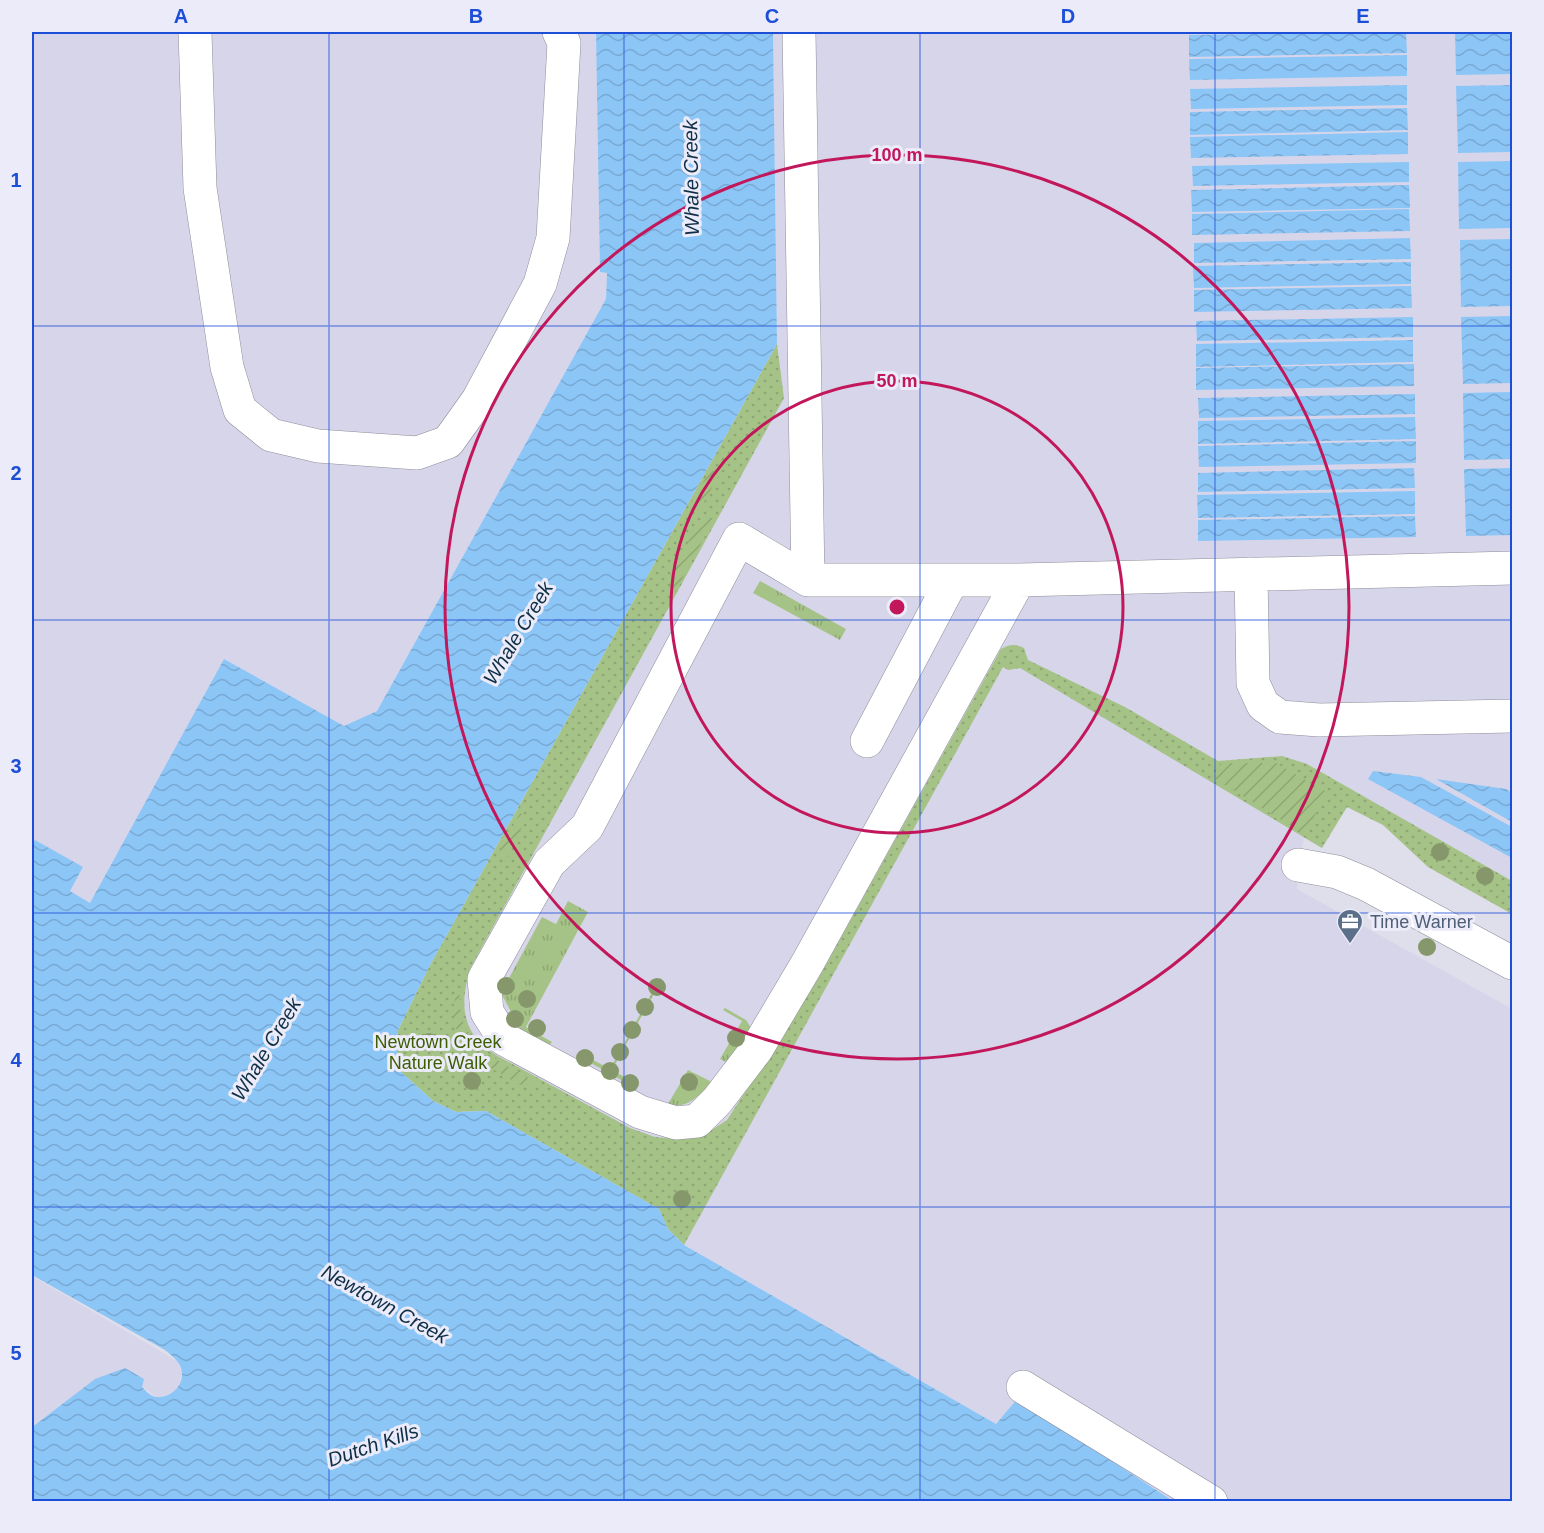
<svg xmlns="http://www.w3.org/2000/svg" width="1544" height="1533" font-family="Helvetica,sans-serif">
	<defs>
		<pattern id="grass-tufts" width="24" height="20" patternUnits="userSpaceOnUse" patternTransform="scale(1.5)"><rect width="24" height="20" fill="#a6c387"/><path d="M3 7l-1-3M5 7V3M7 7l1-3M15 17l-1-3M17 17v-4M19 17l1-3" fill="none" stroke="#8ea674"/></pattern>
		<pattern id="park-dots" width="8" height="8" patternUnits="userSpaceOnUse" patternTransform="scale(1.5)"><rect width="8" height="8" fill="#a6c387"/><path d="M2 2h.1M6 6h.1" fill="none" stroke="#8ea674" stroke-width="1.8" stroke-linecap="round"/></pattern>
		<pattern id="garden-furrows" width="10" height="10" patternUnits="userSpaceOnUse" patternTransform="scale(1.5)"><rect width="10" height="10" fill="#a6c387"/><path d="M-1 1l2-2M0 10L10 0M9 11l2-2" fill="none" stroke="#8ea674"/></pattern>
		<pattern id="water-waves" width="16" height="10" patternUnits="userSpaceOnUse" patternTransform="scale(1.5)"><rect width="16" height="10" fill="#8cc6f7"/><path d="M0 5q4-4 8 0t8 0" fill="none" stroke="#78a9d3"/></pattern>
	</defs>
	<rect width="100%" height="100%" fill="#dfdeeb"/>
	<!-- built -->
	<path fill="#d7d5ea" d="M32 32H596L600 272 607 273 606 299 377 711 344 726 224 659 90 904 70 891 83 867 32 846Z
		M773 32H1512V914L1428 867 1383 825 1347 807 1322 848 1304 838 1298 865 1297 889 1512 1009V1501H1173L1017 1399 996 1424 684 1245 401 1072 777 344Z
		M32 1276 177 1361 183 1373 179 1385 172 1395 157 1398 142 1386 95 1379 32 1426Z"/>
	<!-- grass -->
	<path fill="url(#grass-tufts)" d="M760 581 846 629 840 640 753 593Z
		M568 901 588 912 526 1027 552 1042 549 1046 521 1031 501 993 542 917 556 924Z
		M660 978 662 979 612 1070 635 1083 634 1087 578 1056 580 1053 610 1069Z
		M725 1008 746 1020 753 1031 729 1064 720 1059 742 1021 723 1010Z
		M688 1070 712 1082C699 1095 688 1110 668 1104Z"/>
	<!-- park -->
	<path fill="url(#park-dots)" d="M777 344 784 398 471 967C463 991 459 1019 478 1040 483 1046 491 1051 496 1055L630 1128 655 1137 678 1139 704 1135 727 1120 818 979 1001 649C1010 644 1015 644 1024 648L1028 660 1125 707 1218 761 1282 756 1307 764 1512 881V914L1428 867 1383 825 1347 807 1322 848 1020 668 1008 670 1003 667 684 1245 668 1229 659 1209 486 1111 456 1112 433 1101 401 1072 397 1052 398 1030 430 965Z"/>
	<!-- garden -->
	<path fill="url(#garden-furrows)" d="M711 468 719 475 699 511 692 502Z
		M705 519H714L674 594 670 584V578L697 524Z
		M1222 763H1276L1328 793 1304 834 1212 777Z
		M520 813 526 818 508 857 499 852Z
		M459 987C460 996 459 1007 461 1016 471 1050 505 1065 534 1081L529 1089C489 1069 436 1041 459 987Z"/>
	<!-- water -->
	<path fill="url(#water-waves)" d="M596 32H773L777 344 430 965 398 1030 397 1052 401 1072 433 1101 456 1112 486 1111 659 1209 668 1229 684 1245 996 1424 1017 1399 1173 1501H32V1427L95 1379 125 1368 144 1379 142 1387C146 1391 151 1397 157 1397 171 1398 183 1386 182 1373 182 1363 172 1356 165 1350L32 1275V846L35 840 83 867 70 891 90 903 224 659 344 726 377 711 606 299 607 273 600 272Z
		M1406 32 1407 53 1189 57V35Z
		M1455 32H1512V74L1456 75Z
		M1407 55V76L1190 80 1189 59Z
		M1407 85V105L1191 109 1190 89Z
		M1512 85V152L1458 153 1456 86Z
		M1407 108 1408 130 1190 135V112Z
		M1408 132V154L1191 158 1190 137Z
		M1512 161V228L1459 229 1458 162Z
		M1409 162V182L1193 186 1192 166Z
		M1409 185 1410 208 1192 212 1191 190Z
		M1409 209 1410 231 1192 235V214Z
		M1410 238 1411 259 1194 263V243Z
		M1512 239V306L1461 307 1460 240Z
		M1411 262V284L1194 288 1193 266Z
		M1411 286 1412 308 1194 312V290Z
		M1512 316V383L1463 384 1461 317Z
		M1413 317V337L1197 341 1196 321Z
		M1413 340V362L1196 367V344Z
		M1414 364V386L1196 390V368Z
		M1512 392V459L1464 460 1463 393Z
		M1415 394V414L1199 418 1198 398Z
		M1415 417 1416 439 1198 444V421Z
		M1416 441V463L1199 467 1198 446Z
		M1414 468 1415 488 1198 492V473Z
		M1512 468V535L1466 536 1464 469Z
		M1415 491V514L1198 518 1197 495Z
		M1415 516 1416 537 1198 541V520Z
		M1373 771 1421 777 1512 827V858L1368 779Z
		M1436 779 1506 789 1512 793V822Z"/>
	<g fill="none" stroke-linecap="round" stroke-linejoin="round">
		<defs>
			<path id="minor" d="M195 32 200 188 227 367 240 410 271 435 318 446 417 453 448 442 478 400 540 284 553 238 564 43 559 32
				M799 32 808 580
				M1251 574 1253 683 1263 705 1280 717 1319 720 1512 716
				M1019 580 807 964 756 1050 717 1101 697 1121 676 1123 640 1112 504 1039 487 1012 484 979 549 863 587 827 739 539 808 580H1019L1512 568
				M867 741 952 580
				M1298 865 1337 872 1366 884 1512 963
				M1023 1387 1211 1502"/>
		</defs>
		<!-- minor casing -->
		<use href="#minor" stroke="#8e8d9a" stroke-width="34"/>
		<!-- minor -->
		<use href="#minor" stroke="#fff" stroke-width="33"/>
	</g>
	<!-- trees -->
	<g fill="#86986b">
		<circle cx="1440" cy="852" r="9"/>
		<circle cx="1485" cy="876" r="9"/>
		<circle cx="1427" cy="947" r="9"/>
		<circle cx="506" cy="986" r="9"/>
		<circle cx="657" cy="987" r="9"/>
		<circle cx="527" cy="999" r="9"/>
		<circle cx="645" cy="1007" r="9"/>
		<circle cx="515" cy="1019" r="9"/>
		<circle cx="537" cy="1028" r="9"/>
		<circle cx="632" cy="1030" r="9"/>
		<circle cx="736" cy="1038" r="9"/>
		<circle cx="429" cy="1042" r="9"/>
		<circle cx="620" cy="1052" r="9"/>
		<circle cx="585" cy="1058" r="9"/>
		<circle cx="610" cy="1071" r="9"/>
		<circle cx="472" cy="1081" r="9"/>
		<circle cx="689" cy="1082" r="9"/>
		<circle cx="630" cy="1083" r="9"/>
		<circle cx="682" cy="1199" r="9"/>
	</g>
	<!-- grid -->
	<path fill="none" stroke="#1d4ed8" stroke-width="1.5" stroke-opacity="0.55" d="M329 32V1502M624 32V1502M920 32V1502M1215 32V1502M32 326H1512M32 620H1512M32 913H1512M32 1207H1512"/>
	<!-- distance rings -->
	<g fill="none" stroke="#c2185b" stroke-width="3">
		<circle cx="897" cy="607" r="226"/>
		<circle cx="897" cy="607" r="452"/>
	</g>
	<!-- icons -->
	<defs>
		<symbol id="office-pin" viewBox="-11 -11 22 30"><path d="M0 17L-7.5 6A9.5 9.5 0 1 1 7.5 6Z" fill="#5c6f8a" stroke="#ecebf9"/><path d="M-6-3h4V-5.5h4V-3h4V5H-6ZM-1-4.5V-3h2v-1.5ZM-6 0V1H6V0Z" fill="#fff"/></symbol>
	</defs>
	<g fill-rule="evenodd">
		<use href="#office-pin" x="1335" y="907" width="30" height="40"/>
	</g>
	<g text-anchor="middle" stroke-width="6" stroke-linejoin="round" paint-order="stroke">
		<!-- service labels -->
		<g font-size="18" fill="#4e5e75" stroke="#ecebf9" text-anchor="start">
			<text x="1370" y="928">Time Warner</text>
		</g>
		<!-- park labels -->
		<g font-size="18" fill="#3d5e02" stroke="#ecebf9">
			<text x="438" y="1048">Newtown Creek<tspan x="438" dy="21">Nature Walk</tspan></text>
		</g>
		<!-- water labels -->
		<g font-size="20" font-style="italic" fill="#0f2f47" stroke="#ecebf9">
			<text transform="translate(691 178) rotate(-91)" y="7">Whale Creek</text>
			<text transform="translate(518 633) rotate(-59)" y="7">Whale Creek</text>
			<text transform="translate(266 1049) rotate(-59)" y="7">Whale Creek</text>
			<text transform="translate(385 1304) rotate(29)" y="7">Newtown Creek</text>
			<text transform="translate(373 1445) rotate(-19)" y="7">Dutch Kills</text>
		</g>
	</g>
	<circle cx="897" cy="607" r="9" fill="#c2185b" stroke="#ecebf9" stroke-width="3"/>
	<g font-size="18" text-anchor="middle" font-weight="bold" fill="#c2185b" stroke="#ecebf9" stroke-width="6" stroke-linejoin="round" paint-order="stroke">
		<text x="897" y="161">100 m</text>
		<text x="897" y="387">50 m</text>
	</g>
	<!-- border -->
	<rect width="1544" height="1533" fill="none" stroke="#ecebf9" stroke-width="66"/>
	<rect x="33" y="33" width="1478" height="1467" fill="none" stroke="#1d4ed8" stroke-width="2"/>
	<g font-size="20" text-anchor="middle" font-weight="bold" fill="#1d4ed8">
		<text x="181" y="23">A</text>
		<text x="476" y="23">B</text>
		<text x="772" y="23">C</text>
		<text x="1068" y="23">D</text>
		<text x="1363" y="23">E</text>
		<text x="16" y="187">1</text>
		<text x="16" y="480">2</text>
		<text x="16" y="773">3</text>
		<text x="16" y="1067">4</text>
		<text x="16" y="1360">5</text>
	</g>
</svg>
